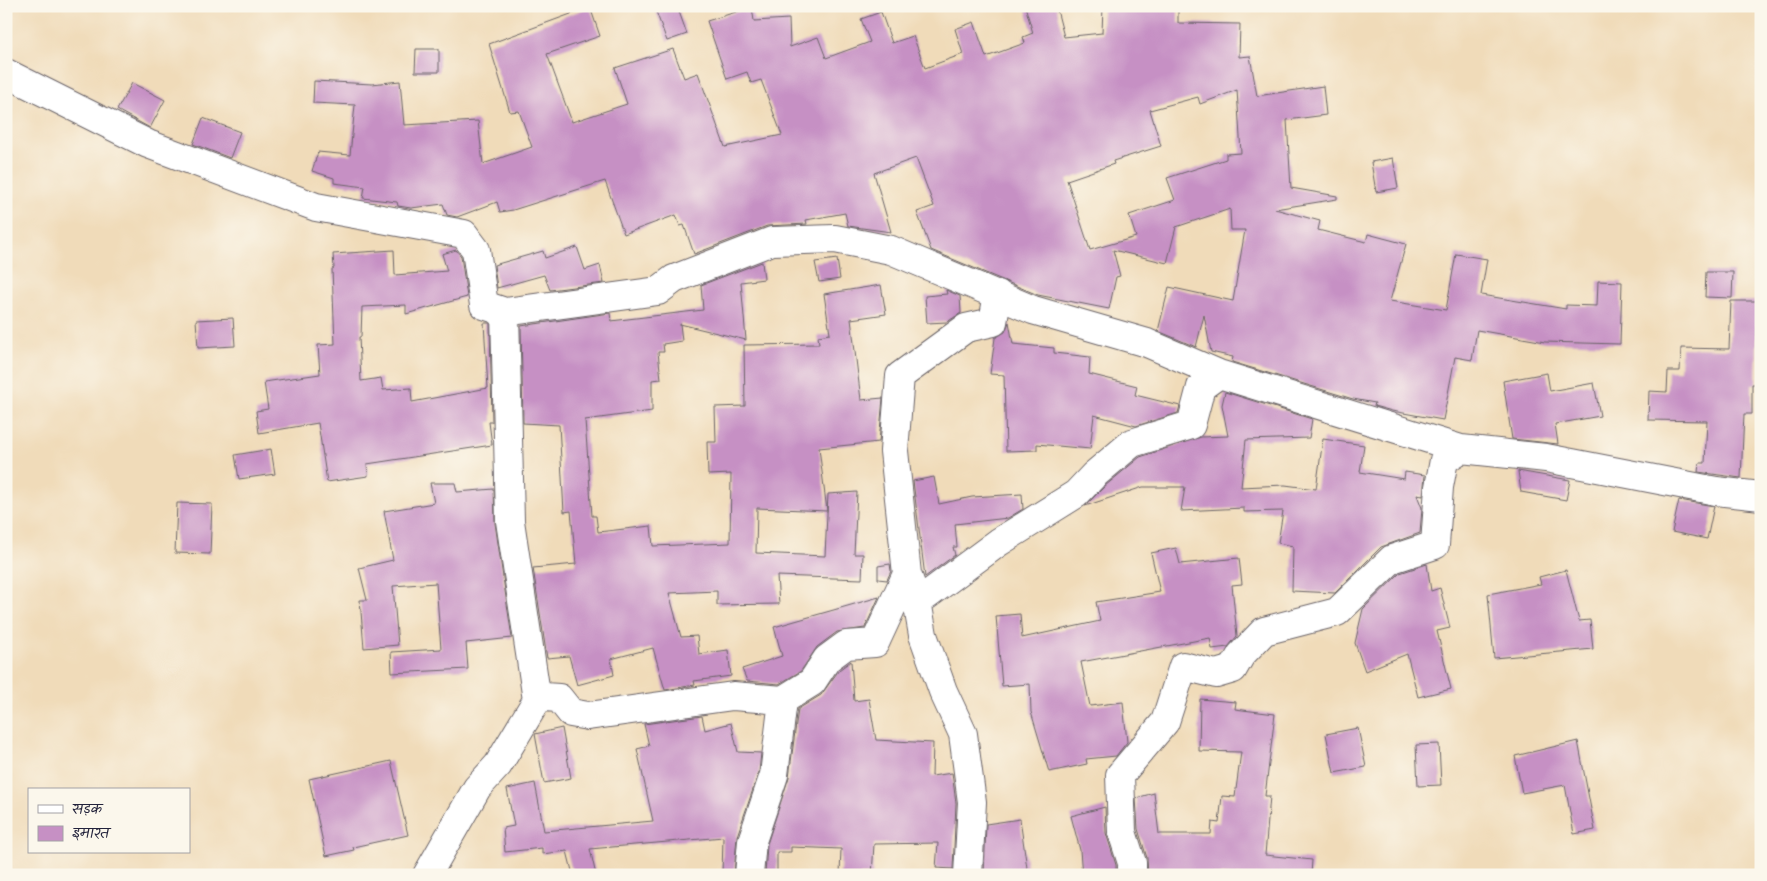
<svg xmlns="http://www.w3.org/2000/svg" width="1767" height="881" font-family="Kalam,'Playpen Sans Deva',sans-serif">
	<rect width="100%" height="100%" fill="#fbf7ec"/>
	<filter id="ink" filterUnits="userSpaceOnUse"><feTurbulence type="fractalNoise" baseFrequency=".02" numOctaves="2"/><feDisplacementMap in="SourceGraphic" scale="10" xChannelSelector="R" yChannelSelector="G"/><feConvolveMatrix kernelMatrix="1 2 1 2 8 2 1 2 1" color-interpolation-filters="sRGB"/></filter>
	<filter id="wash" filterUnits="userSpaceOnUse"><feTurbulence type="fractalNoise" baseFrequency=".0096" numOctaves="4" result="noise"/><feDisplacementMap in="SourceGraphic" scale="20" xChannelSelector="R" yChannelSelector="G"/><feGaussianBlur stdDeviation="1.12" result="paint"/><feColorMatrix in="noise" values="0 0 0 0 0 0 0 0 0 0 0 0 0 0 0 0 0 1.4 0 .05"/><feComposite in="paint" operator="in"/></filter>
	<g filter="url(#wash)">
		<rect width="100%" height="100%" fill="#f0dbb9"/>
		<g id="blocks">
			<!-- building -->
			<path fill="#c690c4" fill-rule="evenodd" d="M654 6H677L687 34 667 41Z
				M1025 6H1056L1064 37 1102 33 1103 6H1178V23L1240 24 1239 57 1250 56 1257 96 1323 86 1326 115 1287 120 1291 188 1337 196V199L1275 209 1320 221 1318 230 1366 242 1368 234 1406 244 1390 301 1446 310 1456 254 1487 259 1481 295 1566 309V305L1597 306 1598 281 1622 282 1620 344 1545 342 1477 330 1472 360 1455 357 1443 420 1392 411 1374 406 1375 403 1353 399 1232 362 1233 357 1211 352 1204 315 1196 347 1158 331 1169 287 1233 301 1245 230H1231L1230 209 1176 227 1167 263 1113 250 1120 276 1116 277 1109 309 1038 295 931 250 917 212 934 206 916 158 874 173 891 232 848 226 845 213 806 220 807 224 767 226 694 254 684 225 680 226 676 215 624 234 605 181 513 210 500 212 497 202 457 217 447 215 443 204 411 208 398 206 397 202 363 198 365 187 334 183V178L312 171 318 152 350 155 355 105 313 103 314 81 372 84 400 81 404 125 478 121 483 164 532 147 519 111 510 112 489 44 590 7 600 36 547 54 572 122 627 104 615 68 673 49 684 78 698 73 725 147 782 135 761 80 751 83 747 72 727 79 707 21 752 7 754 21 789 19 790 47 818 37 826 58 870 42 861 19 881 12 892 43 913 36 925 68 963 54 955 29 974 22 986 57 1025 43 1023 37 1033 33ZM1237 90 1241 153 1226 154V159L1167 178 1175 200 1129 215 1136 237 1090 250 1067 180 1114 164 1113 161 1161 146 1150 110 1198 97 1200 104Z
				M416 49H439V72H415Z
				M132 83 165 100 150 128 117 110Z
				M203 118 240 132 230 158 193 144Z
				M1393 158 1398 188 1376 192 1371 162Z
				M577 247 585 270 600 265 604 283 550 290 544 275 497 288 494 265 543 251 545 258Z
				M394 250 395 275 447 271 442 254 456 250 461 256 467 297 406 314V305L362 307 361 337H359L361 381 381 378 383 390 411 388 412 402 488 388 484 323H490L492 422H489L492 445 367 464 368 476 327 482 318 423 259 433 256 411 268 409 264 382 320 374 318 345 335 344 332 269 334 268 333 254Z
				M837 259 840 279 819 282 815 262Z
				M762 262 764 279 741 282 746 340 680 324 682 341 663 344 664 352H658L661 379 652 380V411L585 420 592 516H596L598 532 651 526 653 546 730 543 731 474 708 475 707 442H716L715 407 745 406 744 345 819 344 818 336 830 334 824 294 881 285 886 314 851 319 861 400 883 398 879 442 819 448 827 511 757 508 756 553 825 556 828 494 857 492 854 554H863L862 579 777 576 779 604 717 605V591L669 593 681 637 697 636 699 654 728 650 731 676 694 681 695 685 665 690 653 648 611 659 614 675 577 685 569 656 547 658 533 568 576 564 571 511 564 512 559 425 523 423 521 326 610 313 611 321 703 310 701 285Z
				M1706 272H1733L1732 298 1705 297Z
				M946 290 960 296 961 313 947 322 927 323 925 296 947 294Z
				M1731 301H1758L1756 384H1752V414H1744L1741 478 1698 472 1699 463H1705L1707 421 1648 420 1649 391 1667 392 1668 371H1680L1681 348 1729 349Z
				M233 318 235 346 198 348 196 320Z
				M1009 322 1013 344 1054 348V353L1090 357 1089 374 1137 386 1135 395 1180 406 1178 413 1136 426 1094 415 1090 449 1037 444V450L1006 451 1004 375 990 374 995 338 1005 332Z
				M1547 373 1550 391 1594 383 1600 416 1555 424 1558 444 1512 439 1503 381Z
				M1225 392 1312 419 1309 438 1246 440 1241 487 1285 485 1316 489 1323 439 1364 445 1360 472 1404 479 1405 472 1425 475 1423 496 1417 495 1422 508 1420 533 1381 547 1335 593 1292 591 1293 546 1278 543 1283 511 1244 512V508L1181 511 1185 487H1143L1085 506 1105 486 1140 457 1201 437 1228 436 1222 405Z
				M271 449 275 474 239 479 235 455Z
				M1518 471 1570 480 1566 500 1521 492Z
				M934 477 939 504 972 497 1022 494 1023 509 1008 518 955 524 957 547H953L955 555 925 577 913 481Z
				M430 483H455L457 492 494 489 495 523 512 638 466 643 468 669 392 673 391 652 441 649 436 583 393 586 398 645 364 648 360 600H367L359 568 393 560 384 511 434 503Z
				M1679 500 1714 506 1707 539 1672 532Z
				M177 503 212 504 210 554 175 553Z
				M1176 548 1180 564 1239 558 1242 584 1232 585 1237 636 1228 647 1212 649 1210 638 1081 662 1090 706 1123 702 1127 742 1116 756 1086 759 1087 764 1049 772 1031 712 1030 684 1002 686 996 616 1020 614 1022 638 1100 621 1096 602 1160 592 1151 553Z
				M890 564 891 571 887 580 878 579V566Z
				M1427 564 1431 591 1440 588 1450 628 1437 631 1451 689 1418 697 1407 654 1365 671 1355 643 1363 609 1400 573Z
				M1566 570 1579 621 1590 620 1593 649 1494 658 1488 594 1541 584 1539 577Z
				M879 597 865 628 837 632 817 647 801 671 779 684 747 681 742 669 782 656 774 627Z
				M851 661 854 701 869 699 876 740 933 743 932 776 952 773 956 803 953 869 936 868 938 843 874 844 872 875H840L841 849 791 847V852H777V875H765L767 844 789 777 798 709 821 695 839 670Z
				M1200 699 1236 702 1235 709 1275 714 1265 796H1270L1265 855 1312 860 1311 875H1148L1147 858 1138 829 1136 798 1154 793 1159 834H1211L1212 822 1219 823 1222 796 1235 797 1241 752 1199 751Z
				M702 716 705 730 731 723 738 752 761 753 759 772 737 836 734 875H722L723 837 590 849 596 875H573L567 851 542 854V848L505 852 503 828 514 826 507 789 535 783 544 831 653 821 637 749 649 746 644 724Z
				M562 728 571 778 544 783 535 734Z
				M1358 728 1366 767 1334 773 1326 734Z
				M1578 741 1595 830 1574 834 1565 785 1522 793 1515 756Z
				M1439 744 1441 785 1418 786 1416 745Z
				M391 761 408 835 353 847 354 850 326 856 309 779Z
				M1105 807 1106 833 1116 865V875H1082L1080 850 1071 816Z
				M1020 819 1028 875H984L986 824Z"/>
		</g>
	</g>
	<g filter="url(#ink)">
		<use href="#blocks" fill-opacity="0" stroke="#6a6367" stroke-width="1"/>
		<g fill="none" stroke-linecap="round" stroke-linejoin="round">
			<defs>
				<path id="minor" d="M6 73 148 144 316 207 464 234 476 250 484 305 505 312
					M907 574 894 451 900 376 966 328 993 322 998 294
					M917 601 923 635 943 691 963 734 972 802 968 875
					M537 700 544 697 559 698 571 713 588 716 733 696 783 700 812 682 827 659 846 645 875 643 907 574 917 601 926 596 999 542 1076 494 1094 475 1132 443 1191 425 1201 387 1219 374
					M427 875 477 788 498 765 537 700 510 521 505 312 658 291 674 279 772 241 835 239 891 250 1033 310 1147 343 1219 374 1461 449 1546 458 1716 491 1761 496
					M749 875 752 841 774 775 783 700
					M1132 875V863L1122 832 1120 775 1165 722 1183 666 1216 674 1233 669 1241 655 1264 631 1337 612 1392 559 1435 545 1439 487 1444 460 1461 449"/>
			</defs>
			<!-- minor casing -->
			<use href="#minor" stroke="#6a6367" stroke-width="30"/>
			<!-- minor -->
			<use href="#minor" stroke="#fff" stroke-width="28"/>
		</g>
	</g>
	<!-- margin -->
	<rect width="1767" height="881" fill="none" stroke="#fbf7ec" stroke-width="25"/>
	<!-- legend -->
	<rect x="28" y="788" width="162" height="65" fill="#fbf7ec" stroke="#a4a2a5"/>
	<rect x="38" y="805" width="25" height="8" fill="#ffffff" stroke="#a4a2a5"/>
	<text x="72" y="814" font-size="15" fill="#22223b">सड़क</text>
	<rect x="38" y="826" width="25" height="15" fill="#c690c4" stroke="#a4a2a5"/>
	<text x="72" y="838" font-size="15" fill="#22223b">इमारत</text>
</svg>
